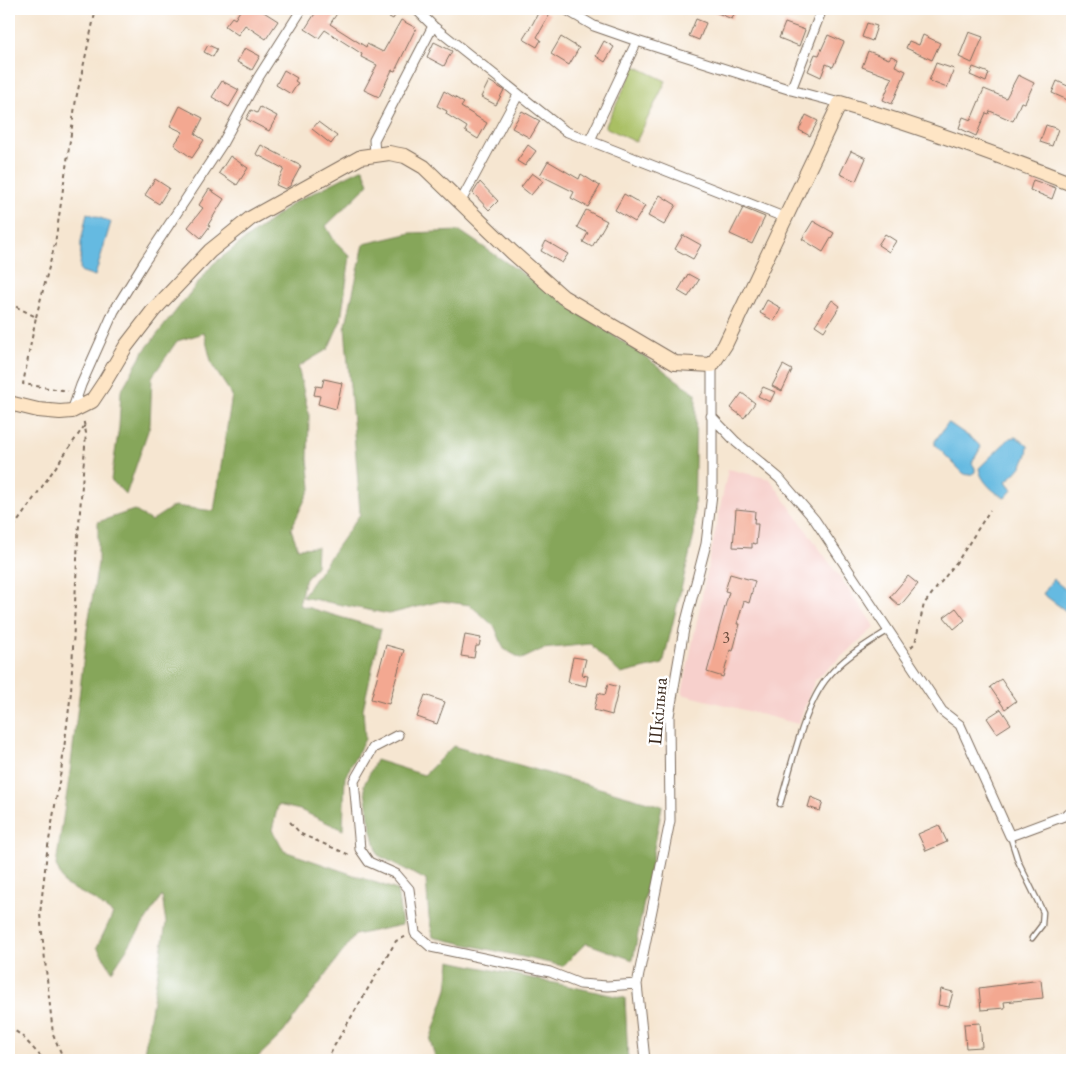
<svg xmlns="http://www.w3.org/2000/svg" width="1081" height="1069" font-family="'EB Garamond',serif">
	<rect width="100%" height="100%" fill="#fff"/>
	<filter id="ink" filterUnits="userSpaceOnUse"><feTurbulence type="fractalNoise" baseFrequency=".02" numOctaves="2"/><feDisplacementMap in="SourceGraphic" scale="10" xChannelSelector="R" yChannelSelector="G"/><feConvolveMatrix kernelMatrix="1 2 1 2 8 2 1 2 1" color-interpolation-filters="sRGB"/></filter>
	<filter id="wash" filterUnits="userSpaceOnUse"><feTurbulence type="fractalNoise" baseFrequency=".0096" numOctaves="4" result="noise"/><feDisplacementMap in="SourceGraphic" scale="20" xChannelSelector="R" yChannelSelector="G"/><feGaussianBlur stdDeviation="1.12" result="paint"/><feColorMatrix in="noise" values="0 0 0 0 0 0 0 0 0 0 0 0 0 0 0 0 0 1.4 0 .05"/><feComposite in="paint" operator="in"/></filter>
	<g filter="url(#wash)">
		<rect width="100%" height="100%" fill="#f6e6d1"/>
		<!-- built -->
		<path fill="#f7d0cc" d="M728 469 770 479 875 627 815 680 798 724 682 694Z"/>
		<!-- green -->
		<path fill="#a9bf64" stroke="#727441" d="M635 66 666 81 636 142 605 127Z"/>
		<!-- forest -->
		<path fill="#86a65a" stroke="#60683c" d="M363 168 369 184 326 226 334 240 350 256 341 320 328 349 298 367 309 415 308 459 311 487 291 529 298 548 317 547 316 566 304 582 299 605 381 629 363 709 365 739 345 777 343 830 300 810 278 805 272 830 284 851 397 890 402 925 355 935 283 1033 255 1060H148L143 1059 166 923 162 896 112 971 97 947 113 914 93 899 64 884 56 865 70 772 87 630 98 563V522L134 510 151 521 174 506 214 511 232 395 212 365 204 333 177 341 152 377 150 425 126 495 111 480 119 427 121 391 144 351 213 264 293 203Z
			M460 231 647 358 696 394 694 535 663 664 621 674 590 644 543 649 522 659 504 649 495 627 470 605 441 601 389 614 302 597 360 514 357 469 345 328 364 244 411 233Z
			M453 746 662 806 633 960 586 943 563 966 433 937 429 917 426 880 378 855 369 818 364 785 376 760 424 775Z
			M450 961 625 998 628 1060H436L430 1040 447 989Z"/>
		<!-- water -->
		<path fill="#65bae1" stroke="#507280" d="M87 213 111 222 95 276 80 271 81 242Z
			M949 423 974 440 981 447 972 463 975 468V472C971 475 968 476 963 473L935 445V441L947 424Z
			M1015 437 1021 440 1028 446C1028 461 1017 473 1006 481L1012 490 1005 498C994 493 980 480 979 468L1010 438Z
			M1053 579 1072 595V612L1070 614 1043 594Z"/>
		<g id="blocks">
			<!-- building -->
			<path fill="#f3a891" d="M241 9H259L278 21 266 39 245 25 238 35 225 26 232 17 235 19Z
				M318 9H340L330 24 366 47 367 44 383 52 401 20 416 28 395 71 392 70 379 97 364 90 377 65 361 57 362 54 325 30 319 38 305 29Z
				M374 9H399L393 19Z
				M540 9 550 14 537 37 541 40 537 47 523 39 533 23Z
				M708 9H736L732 19Z
				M696 19 706 23 699 40 689 36Z
				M785 23 805 30 799 46 779 38Z
				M867 23 877 26 872 41 862 37Z
				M969 32 983 37 972 63 959 57Z
				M828 35 844 42 833 67 826 64 821 77 808 71 815 54 819 55Z
				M923 35 940 43 932 60 906 48 909 41 919 45Z
				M561 37 579 48 569 65 551 54Z
				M604 41 614 47 605 62 596 56Z
				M434 42 452 51 444 66 427 57Z
				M208 45 217 49 213 57 204 52Z
				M245 48 260 56 252 70 237 62Z
				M868 51 889 59 891 56 898 59 895 66 906 71 892 104 883 100 892 78 862 67Z
				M936 63 954 69 947 88 929 81Z
				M973 67 989 73 986 82 970 75Z
				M284 70 297 78 295 81 298 83 291 94 276 85Z
				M1018 75 1034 83 1025 103 1021 102 1013 121 990 111 989 114 986 113 976 136 959 128 963 117 971 120 984 89 1006 98Z
				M222 81 239 90 229 107 212 97Z
				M489 81 504 90 496 105 481 97Z
				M1057 81 1072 88V102L1052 93Z
				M444 91 464 103 461 107 487 123 478 139 465 131 467 127 446 114 447 111 437 106Z
				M180 106 203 118 195 134 204 140 192 158 174 145 183 132 170 126Z
				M260 107 277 116 269 131 246 119 251 110 257 113Z
				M522 111 540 121 530 138 512 128Z
				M806 115 818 121 810 136 799 130Z
				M318 122 337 136 331 144 312 129Z
				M1046 125 1058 129 1052 146 1040 142Z
				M261 145 301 166 290 186 285 189 276 185 284 169 256 154Z
				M528 145 536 151 525 166 517 161Z
				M851 151 866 158 856 181 840 174Z
				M230 156 248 168 237 185 219 173Z
				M548 161 579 179 581 174 600 186 588 207 571 198 574 192 540 175Z
				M532 173 543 181 531 195 521 187Z
				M155 179 169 188 159 204 145 195Z
				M1033 180 1056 188 1052 199 1030 190Z
				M480 182 498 201 489 210 473 193Z
				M209 189 224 199 208 225 210 226 201 238 188 227 203 208 199 205Z
				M624 194 645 206 635 222 615 210Z
				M660 195 676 205 664 225 648 216Z
				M743 208 765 217 752 244 730 234Z
				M586 210 607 221 592 247 583 242 588 233 577 227Z
				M813 221 834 233 823 252 802 239Z
				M885 234 896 241 889 252 878 245Z
				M683 235 701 245 693 259 675 249Z
				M546 241 568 254 562 263 541 251Z
				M688 274 699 280 688 297 678 291Z
				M767 300 781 308 774 321 760 313Z
				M832 300 840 306 824 331 815 325Z
				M783 365 792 370 782 391 772 386Z
				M324 379 342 383 336 409 318 404 320 396 314 395 316 386 322 387Z
				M763 387 775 392 770 402 758 396Z
				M742 393 755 403 744 418 731 408Z
				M736 509 755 511 754 524H758L756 544 752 543V548L733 547Z
				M730 574 755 581 749 603 744 601 737 624H740L733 651 730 650 723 677 707 672 729 592 725 591Z
				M908 576 918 584 900 606 890 597Z
				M956 608 965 620 954 629 944 617Z
				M465 635 481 638 479 646H476L474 658 461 656Z
				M386 645 404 650 389 704 371 699Z
				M573 657 586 659 582 675 588 676 586 686 568 682Z
				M1001 679 1016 701 1005 709 990 687Z
				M608 684 619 687 612 715 594 710 598 693 605 695Z
				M425 695 445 702 437 724 417 717Z
				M1001 709 1011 724 997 733 987 718Z
				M811 797 823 802 820 811 808 807Z
				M939 825 947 842 926 851 918 834Z
				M1041 980 1043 998 1004 1002 1005 1008 981 1010 979 988Z
				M941 989 953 992 949 1007 938 1005Z
				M980 1023 982 1047 966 1048 964 1024Z"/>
		</g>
	</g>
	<g filter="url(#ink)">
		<use href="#blocks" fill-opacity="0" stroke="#7c6c5d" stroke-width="1"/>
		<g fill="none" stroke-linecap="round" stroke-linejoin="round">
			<defs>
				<path id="lane" d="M780 804C791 768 804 705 828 677 844 657 867 644 889 630
					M1010 836 1018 861 1043 912 1042 925 1032 938"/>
				<path id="street" d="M416 9 433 26 565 131 786 218
					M565 9 594 26 637 41 791 90 840 103
					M791 90 822 9
					M590 140 637 41
					M375 155 374 140 433 26
					M461 201 518 95
					M72 411 81 385 114 311 145 261 221 146 258 78 302 9
					M711 416 736 442 779 478 815 520 942 711 960 725 1010 836 1072 813
					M398 735 373 748 354 781 360 849 369 862 396 874 409 889 415 933 431 947 550 972 580 984 607 986 637 984
					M645 1060 637 984 670 821 669 716 684 629 706 544 712 494V365"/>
				<path id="secondary" d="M9 403 38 410 60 412 72 411 92 401 104 383 126 346 153 311 210 251 251 218 361 157 389 153 405 156 424 167 512 252 563 297 675 363 712 365 725 345 840 103C919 126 996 154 1072 184"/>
			</defs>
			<!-- lane casing -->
			<use href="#lane" stroke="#7c6c5d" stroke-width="7"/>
			<!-- street casing -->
			<use href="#street" stroke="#7c6c5d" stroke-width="11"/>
			<!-- secondary casing -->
			<use href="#secondary" stroke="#7c6c5d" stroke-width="16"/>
			<!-- path -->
			<path stroke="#7c6c5d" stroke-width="2" stroke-dasharray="4 4" stroke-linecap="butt" d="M9 303 36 317 23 384 68 391
				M36 317 55 244 76 99 96 9
				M9 534 85 425
				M911 647 915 643 924 604 959 559 990 510
				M290 822 301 834 352 856
				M9 1027 21 1035 44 1060
				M64 1060 53 1034 40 914 47 852 62 765 71 692 78 537 86 433 83 418
				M326 1060 396 941 407 936"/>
			<!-- lane -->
			<use href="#lane" stroke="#fff" stroke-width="4.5"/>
			<!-- street -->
			<use href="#street" stroke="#fff" stroke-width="9"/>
			<!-- secondary -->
			<use href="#secondary" stroke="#fee5c5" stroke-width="14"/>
		</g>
	</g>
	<g text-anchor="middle" stroke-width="5" stroke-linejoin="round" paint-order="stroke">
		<!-- number labels -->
		<g font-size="16" fill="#694a3b">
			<text x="726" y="643">3</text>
		</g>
		<!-- street labels -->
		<g font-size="19" fill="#3b2a1e" stroke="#fff">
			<text transform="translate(657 711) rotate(-85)" y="7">Шкільна</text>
		</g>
	</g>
	<!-- margin -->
	<rect width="1081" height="1069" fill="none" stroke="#fff" stroke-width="30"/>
</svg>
